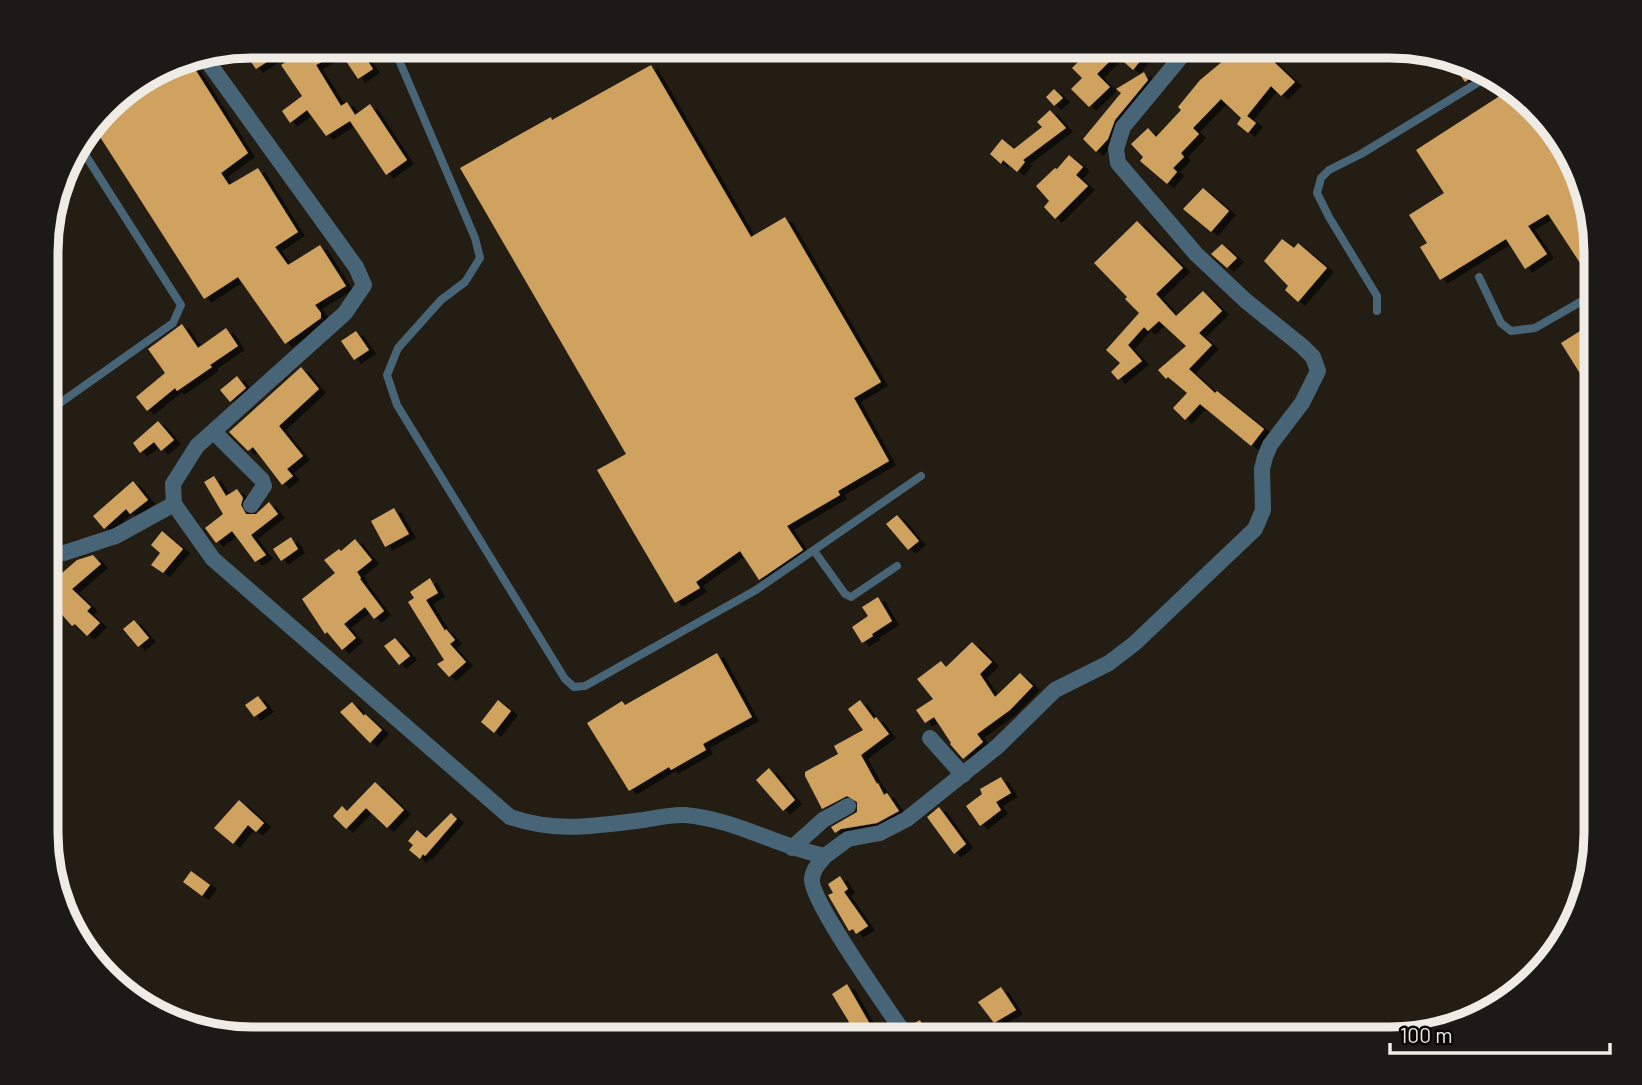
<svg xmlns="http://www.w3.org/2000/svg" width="1642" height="1085" font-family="Barlow,sans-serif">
	<defs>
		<filter id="shadow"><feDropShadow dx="7" dy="4" stdDeviation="0" flood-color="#0009"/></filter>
	</defs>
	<rect width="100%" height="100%" fill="#231d14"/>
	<!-- building -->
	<path fill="#d0a25e" filter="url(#shadow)" d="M252 46H274L279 54 256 69 243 51Z
		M302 46H358L373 69 358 79 340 52 316 65 341 106 347 102 355 115 370 104 407 160 386 175 350 121 326 136 307 110 290 123 282 111 302 96 281 65 304 50Z
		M1094 46H1152L1133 70 1116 55 1097 74 1110 87 1089 107 1071 89 1082 78 1072 68Z
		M1241 46H1284L1272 60 1295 82 1281 96 1271 86 1247 116 1256 123 1248 133 1237 124 1241 118 1221 99 1193 128 1199 134 1181 153 1184 157 1173 168 1177 172 1167 184 1140 161 1143 157 1131 144 1148 128 1156 137 1181 110 1178 107 1200 80Z
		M1445 54 1456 56 1482 69 1465 82Z
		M188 58 248 153 221 173 229 185 258 168 298 232 275 247 288 265 320 245 346 286 315 305 321 313V318L285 344 238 277 204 299 93 126 115 97 173 61Z
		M651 65 751 237 785 217 881 382 854 398 889 461 838 491 840 495 787 526 803 550 759 580 740 551 696 582 700 588 675 603 597 470 626 454 460 168 551 117 552 120Z
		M1144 72 1148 80 1115 120 1108 139 1096 152 1083 139 1121 93 1116 89Z
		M1512 88 1569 149 1596 239V253L1580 263 1548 214 1528 226 1547 254 1525 269 1506 239 1440 280 1420 247 1427 243 1409 215 1444 193 1416 150Z
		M1054 89 1063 98 1054 106 1046 97Z
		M1050 110 1066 128 1023 160 1025 162 1017 172 1003 160 1001 164 990 154 1002 139 1014 149 1042 127 1037 122Z
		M1069 155 1083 167 1076 175 1088 186 1055 219 1044 207 1049 201 1036 186 1055 168 1057 169Z
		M1203 188 1229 211 1211 232 1183 209Z
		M1137 221 1183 268 1156 294 1176 316 1203 291 1222 311 1199 333 1212 345 1189 369 1215 393 1217 391 1264 429 1251 446 1200 404 1185 420 1173 408 1187 393 1168 377 1166 379 1158 370 1186 346 1159 321 1148 331 1144 327 1128 345 1142 361 1118 380 1111 372 1120 363 1106 350 1139 313 1125 299 1127 297 1094 263Z
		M1282 239 1294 248 1298 243 1327 268 1298 302 1285 290 1288 286 1264 261Z
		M1222 244 1237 258 1227 268 1211 254Z
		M1596 321V399L1561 343Z
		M182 324 198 348 226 328 238 346 210 365 212 367 177 391 175 388 147 411 136 397 165 373 148 349Z
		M356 331 369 350 354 360 341 341Z
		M301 367 319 389 279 426 303 456 287 469 293 476 282 485 253 447 248 451 229 432Z
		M237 376 246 388 230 402 220 390Z
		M158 421 174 440 161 451 154 442 140 453 133 443Z
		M214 476 226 496 237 489 243 498 241 505 246 514H256L269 502 278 514 251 535 266 555 255 562 232 531 216 543 205 528 223 514 204 482Z
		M133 481 148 500 130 514 126 509 104 529 93 516Z
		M394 508 409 534 385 547 371 521Z
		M897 515 919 541 908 550 886 524Z
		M162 531 183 549 163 573 151 565 160 553 151 545Z
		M291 537 298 549 281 561 273 549Z
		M355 539 372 560 357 572 361 578 360 579 384 611 374 619 365 607 344 624 356 638 342 650 327 632 325 634 302 599 335 573 324 560 339 549 341 551Z
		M93 555 101 564 72 589 91 607 87 611 100 623 87 636 75 624 72 626 47 598V586L77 560Z
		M430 578 438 593 426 600 445 631 446 629 455 640 450 644 466 662 449 677 437 664 444 660 408 602 414 598 410 592Z
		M878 597 892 621 872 634 873 636 862 643 852 627 868 616 862 607Z
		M134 620 149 638 138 647 123 629Z
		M395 638 410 656 399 665 384 646Z
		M972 642 992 662 980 674 995 697 1020 673 1033 686 1010 710 977 734 983 742 963 759 950 744 951 743 934 717 925 723 916 710 933 699 917 679 941 661 946 667Z
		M717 653 752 717 703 744 706 750 671 770 669 767 629 791 587 723 622 701 625 705Z
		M258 696 267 708 254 717 245 705Z
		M498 700 511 711 494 733 481 722Z
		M860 700 874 719 876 717 889 734 861 755 877 784 878 783 884 795 887 793 899 811 877 823 841 829 835 833 831 827 857 812V802L847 796 822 809 805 776V772L838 754 834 746 863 730 848 709Z
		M352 702 364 716 365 714 382 730 370 743 340 712Z
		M769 768 795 800 783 811 756 780Z
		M1001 777 1011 793 996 802 1001 810 980 826 966 806 982 794 980 789Z
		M375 782 404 810 387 828 366 808 346 829 333 816 342 806 347 811Z
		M239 800 264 823 256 832 248 825 233 844 214 828Z
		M939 807 966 844 954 854 927 817Z
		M451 813 457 819 425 856 423 854 420 859 409 850 413 845 408 841 417 830 426 838Z
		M191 871 210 885 202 896 183 882Z
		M840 876 848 889 844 892 868 926 856 934 853 929 849 931 828 895 833 893 828 884Z
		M847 984 875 1033 864 1039H855L847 1024 849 1022 832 994Z
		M1001 987 1016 1010 994 1023 978 1002Z
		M920 1020 929 1039H918L911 1025Z"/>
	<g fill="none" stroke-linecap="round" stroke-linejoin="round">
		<!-- lane -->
		<path stroke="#486578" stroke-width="8" d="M393 46 475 238 480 258 465 282 441 300 398 348 387 375 397 405 565 679 574 687 585 686 756 590 921 476
			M1479 277 1501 323 1511 331 1535 328 1596 293
			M1377 311V296L1329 217 1317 193 1321 178 1329 170 1361 154 1492 74
			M60 403 173 323 181 305 79 145
			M815 552 845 594 851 597 897 566"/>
		<!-- street -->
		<path stroke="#486578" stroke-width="16" d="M203 55 356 267 364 285 345 313 197 446 173 484 174 504 213 559 510 817C558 833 594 826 643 820 656 818 672 814 685 815 734 819 777 846 825 856L848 839 880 833 907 819 998 746 1055 690 1109 663 1135 643 1255 529 1263 510 1262 469 1265 457 1270 445 1302 403 1318 371 1313 357 1302 346 1246 301 1196 254 1118 163 1116 149 1123 127 1190 46
			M214 432 262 480 264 486 251 505
			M64 553 116 536 174 504
			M930 738 963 775
			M792 848 823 820 848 806
			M825 856C819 863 813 869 812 879 810 901 891 1013 908 1039"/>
	</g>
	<!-- crop -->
	<path d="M0 0H1642V1085H0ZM252 58H1390A194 194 0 0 1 1584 252V833A194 194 0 0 1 1390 1027H252A194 194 0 0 1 58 833V252A194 194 0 0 1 252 58Z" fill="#1c1a17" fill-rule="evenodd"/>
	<path fill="none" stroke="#efebe5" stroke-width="9" d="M252 58H1390A194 194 0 0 1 1584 252V833A194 194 0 0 1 1390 1027H252A194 194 0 0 1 58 833V252A194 194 0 0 1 252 58Z"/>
	<!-- scale -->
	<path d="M1390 1043v10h220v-10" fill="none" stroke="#efebe5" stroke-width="3.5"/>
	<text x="1400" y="1043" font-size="21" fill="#efebe5" stroke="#0a0805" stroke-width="5" paint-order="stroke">100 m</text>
</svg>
